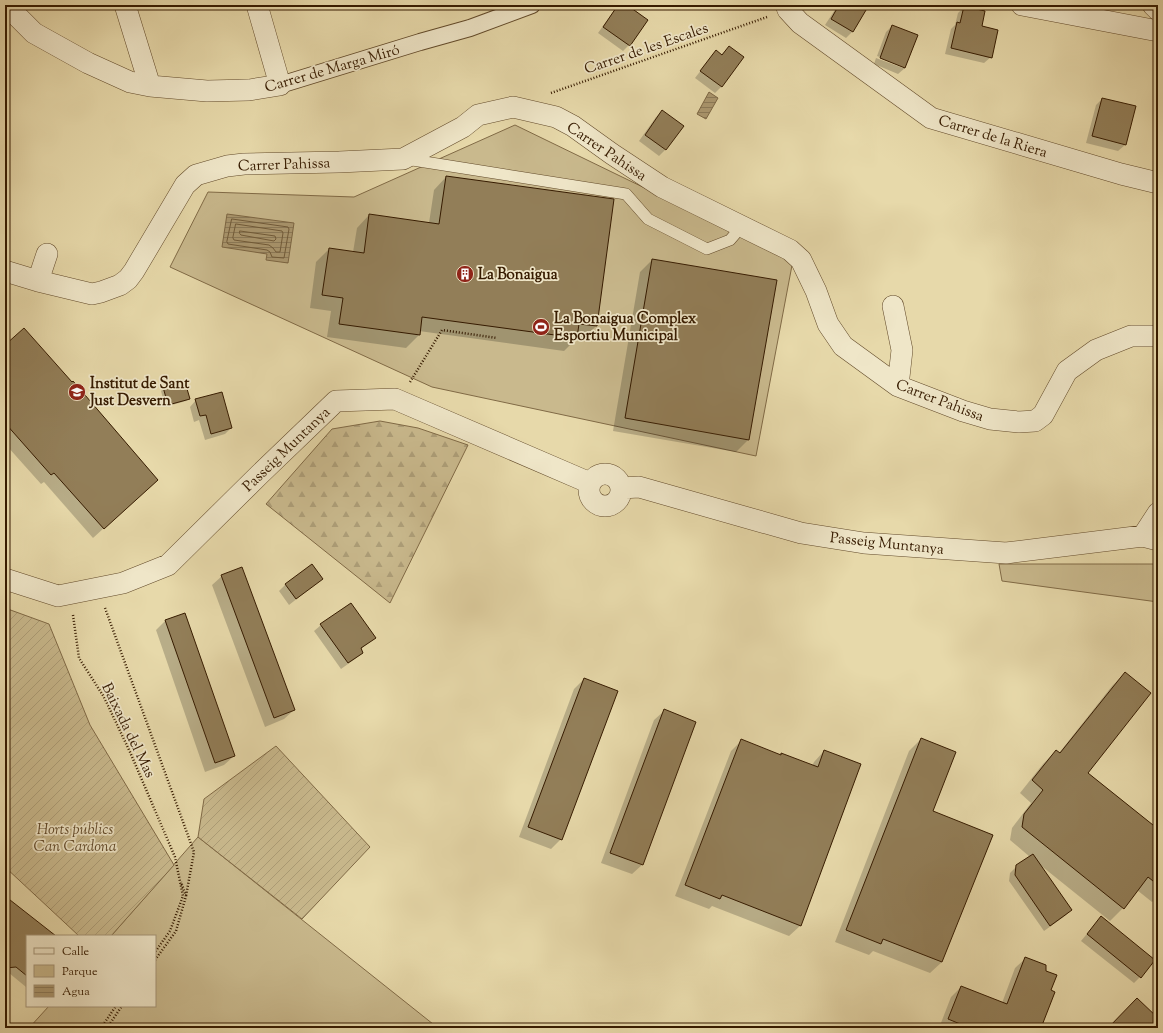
<svg xmlns="http://www.w3.org/2000/svg" width="1163" height="1033" font-family="'Sorts Mill Goudy',serif">
	<defs>
		<pattern id="forest-firs" width="22" height="20" patternUnits="userSpaceOnUse"><rect width="22" height="20" fill="#c9b98d"/><path d="M5 1l3.5 6h-7zM16 11l3.5 6h-7z" fill="#ad9e78"/></pattern>
		<pattern id="garden-furrows" width="10" height="10" patternUnits="userSpaceOnUse"><rect width="10" height="10" fill="#c9b98d"/><path d="M-1 1l2-2M0 10L10 0M9 11l2-2" fill="none" stroke="#ad9e78"/></pattern>
		<pattern id="water-rules" width="6" height="5" patternUnits="userSpaceOnUse"><rect width="6" height="5" fill="#ab9870"/><path d="M0 2.5h6" fill="none" stroke="#8c7b5a"/></pattern>
	</defs>
	<rect width="100%" height="100%" fill="#e7d9aa"/>
	<filter id="stains"><feTurbulence type="fractalNoise" baseFrequency=".005" numOctaves="4"/><feColorMatrix values="0 0 0 0 .2 0 0 0 0 .09 0 0 0 0 .02 0 0 0 .5 -.17"/></filter>
	<radialGradient id="worn" r=".72"><stop offset=".6" stop-color="#630" stop-opacity="0"/><stop offset="1" stop-color="#630" stop-opacity=".3"/></radialGradient>
	<!-- green -->
	<path fill="#c9b98d" stroke="#806a46" d="M515 125 793 260 756 456 432 387 170 267 208 192 354 197Z
		M999 564H1158V602L1002 581Z
		M198 837 438 1028H29L49 1006H155V936H111Z"/>
	<!-- forest -->
	<path fill="url(#forest-firs)" stroke="#806a46" d="M380 421 418 428 468 445 390 603 266 504 332 429Z"/>
	<!-- garden -->
	<path fill="url(#garden-furrows)" stroke="#806a46" d="M5 608 49 624 90 725 174 865 111 936H79L5 867Z
		M276 746 370 847 302 919 198 837 204 799Z"/>
	<!-- water -->
	<path fill="url(#water-rules)" stroke="#7c6643" d="M709 92 718 98 706 119 697 114Z
		M227 214 294 223 288 263 266 260 267 254 222 247Z"/>
	<!-- shadow -->
	<path fill="#0003" d="M618 5H625L629 45 623 51 598 33Z
		M838 5H861L866 8 852 32 846 38 825 25Z
		M964 7 981 27 991 57 984 63 945 54 951 29 955 25 958 13Z
		M892 26 905 68 898 74 874 64 876 58 903 68V66L877 56 886 32Z
		M729 47 743 57 721 87 715 93 695 78 716 51 721 55Z
		M1102 99 1135 107 1125 145 1118 151 1086 143 1096 105Z
		M662 111 683 126 665 150 659 156 639 141 656 117Z
		M446 177 613 200 596 326 584 339 577 338 564 351 419 331V335L406 348 327 337 331 311 310 308 316 262 329 249 353 252 357 228 369 215 429 223 434 190Z
		M652 260 748 440 736 452 613 431 640 272Z
		M5 346 157 480 93 538 44 482 41 484 7 446 9 443 5 439Z
		M164 388 189 399 186 401 165 407 161 391Z
		M196 400 231 428 225 434 205 440 199 420 194 422 190 407Z
		M312 565 322 579 289 605 279 591 285 585Z
		M222 576 294 710 284 719 265 727 212 585Z
		M184 614 234 756 224 765 205 772 156 630 165 621Z
		M321 625 375 637 361 649 362 653 355 659 341 669 314 631Z
		M1125 673 1086 773 1158 830V896L1152 902 1137 890 1123 908 1110 921 1039 864 1071 910 1065 916 1044 931 1009 881 1010 873 1017 866 1030 857 1010 840 1012 828 1031 803 1020 793 1043 764 1056 751 1059 753 1112 686Z
		M584 679 561 839 551 849 519 837 574 689Z
		M664 711 695 723 642 865 632 874 601 863 654 720Z
		M921 739 932 811 942 962 930 973 873 951 869 955 835 942 909 751Z
		M741 741 812 766 814 762 824 751 800 926 789 936 712 906 709 909 675 896 731 751Z
		M5 900 51 936H27L26 987 9 973H5Z
		M1095 924 1140 977 1134 983 1081 941Z
		M1025 959 1049 990 1040 1028H939L951 997 961 987 1002 1003 1015 968Z"/>
	<g fill="none" stroke-linecap="round" stroke-linejoin="round">
		<!-- shore -->
		<path stroke="#705a38" stroke-width="1" d="M232 219 288 227 289 229 284 258 272 257 270 252 267 250 228 244 227 242Z
			M236 224 282 231 283 233 280 252H276L273 248 269 245 234 240 233 238Z
			M240 231 275 236 276 239 274 241 241 235 240 234Z"/>
	</g>
	<!-- building -->
	<path fill="#927e58" stroke="#361b00" d="M618 5H627L648 20 630 46 603 27Z
		M839 5H869L853 32 831 19Z
		M964 6 985 11 982 26 998 30 992 58 951 48 957 22 960 23Z
		M892 25 918 35 905 68 880 58Z
		M729 46 744 57 722 87 700 71 716 50 722 55Z
		M1102 98 1136 106 1126 145 1092 136Z
		M662 110 684 126 666 150 645 135Z
		M446 176 614 199 597 326 579 324 577 338 422 317 420 335 339 324 343 298 322 295 329 248 364 253 369 214 439 224Z
		M652 259 777 280 749 440 625 418Z
		M24 328 72 382 73 381 158 480 104 529 54 473 51 475 5 423V345Z
		M185 382 190 399 168 405 163 387Z
		M222 392 232 428 211 434 206 415 200 416 195 399Z
		M312 564 323 579 296 599 285 584Z
		M242 567 295 710 274 718 221 575Z
		M351 603 376 638 361 648 363 653 348 663 320 624Z
		M185 613 235 756 215 763 165 620Z
		M1125 672 1151 693 1088 773 1158 829V885L1148 877 1124 909 1022 827 1024 814 1043 790 1032 780 1056 750 1060 753Z
		M584 678 618 691 562 840 528 827Z
		M664 709 696 722 643 865 610 853Z
		M921 738 956 752 933 811 993 835 942 962 883 939 881 944 846 930Z
		M741 739 781 755V753L818 767 824 750 861 764 801 926 722 895 720 899 685 885Z
		M1033 854 1072 910 1050 926 1015 875 1016 865Z
		M5 896 56 936H27V976L16 967 5 968Z
		M1101 916 1155 960 1141 978 1087 934Z
		M1025 957 1046 965V971L1057 975 1051 990 1055 992 1041 1028H970L948 1019 961 986 1007 1004Z
		M1137 998 1158 1018V1028H1108Z"/>
	<g fill="none" stroke-linecap="round" stroke-linejoin="round">
		<defs>
			<path id="service" d="M406 159 626 194 648 219 707 249 730 240 742 226"/>
			<path id="pedestrian" d="M280 85 420 42 470 28 532 5"/>
			<path id="minor" d="M6 5 34 33 88 63 130 82 150 86 207 91 249 90 280 85 257 5
				M125 5 150 86
				M786 5 788 10 800 23 931 118 1121 174 1158 183
				M1022 5 1158 31
				M1153 5 1158 10
				M5 271 38 281 92 294 101 292 120 285 128 279 134 271 185 185 196 175 227 166 244 164 339 162 403 159 463 127 478 115 513 107 556 117 573 126 612 154 662 187 790 250 801 260 816 291 828 324 843 346 898 386 963 411 990 419 1019 422 1035 421 1043 415 1067 371 1096 350 1131 336H1158
				M38 281 47 254
				M893 306 902 350 898 386
				M589 490a16 16 0 1 1 32 0a16 16 0 1 1-32 0Z
				M621 488 639 487 801 533 864 543 1006 553 1143 536 1158 540
				M1143 536 1158 513
				M5 579 58 596 123 583 168 565 259 475 336 401 395 399 590 483"/>
		</defs>
		<!-- service casing -->
		<use href="#service" stroke="#624a2a" stroke-width="12"/>
		<!-- pedestrian casing -->
		<use href="#pedestrian" stroke="#624a2a" stroke-width="18"/>
		<!-- minor casing -->
		<use href="#minor" stroke="#624a2a" stroke-width="22"/>
		<!-- path -->
		<path stroke="#361b00" stroke-width="2.5" stroke-dasharray="1 2" stroke-linecap="butt" d="M551 93 767 17
			M410 382 442 330 497 338
			M105 608 194 852 186 896
			M73 615 79 658 104 697 130 752 175 857 183 896 170 931 155 952
			M155 960 176 931 186 896 181 882
			M101 1028 116 1006
			M107 1028 122 1006"/>
		<!-- service -->
		<use href="#service" stroke="#efe6c8" stroke-width="11"/>
		<!-- pedestrian -->
		<use href="#pedestrian" stroke="#efe6c8" stroke-width="16"/>
		<!-- minor -->
		<use href="#minor" stroke="#efe6c8" stroke-width="21"/>
	</g>
	<!-- icons -->
	<defs>
		<symbol id="building-disc" viewBox="-11 -11 22 22"><circle r="9.5" fill="#8f2418" stroke="#efe6c8"/><path d="M-4-6H4V6H1V3H-1V6H-4ZM-2.5-4.3h1.7v1.8h-1.7ZM.8-4.3h1.7v1.8H.8ZM-2.5-1h1.7V.8h-1.7ZM.8-1h1.7V.8H.8Z" fill="#fff"/></symbol>
		<symbol id="stadium-disc" viewBox="-11 -11 22 22"><circle r="9.5" fill="#8f2418" stroke="#efe6c8"/><path d="M0-5a6.5 5 0 1 0 0 10a6.5 5 0 1 0 0-10ZM-3.5-1.8h7v3.6h-7Z" fill="#fff"/></symbol>
		<symbol id="school-disc" viewBox="-11 -11 22 22"><circle r="9.5" fill="#8f2418" stroke="#efe6c8"/><path d="M0-5L7-2L0 1L-7-2ZM-4 1L0 2.5L4 1V4Q0 6-4 4Z" fill="#fff"/></symbol>
	</defs>
	<g fill-rule="evenodd">
		<use href="#building-disc" x="455" y="264" width="20" height="20"/>
		<use href="#stadium-disc" x="531" y="317" width="20" height="20"/>
		<use href="#school-disc" x="67" y="382" width="20" height="20"/>
	</g>
	<g text-anchor="middle" stroke-width="3.5" stroke-linejoin="round" paint-order="stroke">
		<!-- street labels -->
		<g font-size="15" fill="#361b00" stroke="#efe6c8">
			<text transform="translate(646 48) rotate(-19)" y="5">Carrer de les Escales</text>
			<text transform="translate(332 68) rotate(-16)" y="5">Carrer de Marga Miró</text>
			<text transform="translate(993 136) rotate(17)" y="5">Carrer de la Riera</text>
			<text transform="translate(607 151) rotate(34)" y="5">Carrer Pahissa</text>
			<text transform="translate(284 164) rotate(-2)" y="5">Carrer Pahissa</text>
			<text transform="translate(940 400) rotate(21)" y="5">Carrer Pahissa</text>
			<text transform="translate(286 449) rotate(-44)" y="5">Passeig Muntanya</text>
			<text transform="translate(887 543) rotate(6)" y="5">Passeig Muntanya</text>
			<text transform="translate(129 730) rotate(64)" y="5">Baixada del Mas</text>
		</g>
		<!-- poi labels -->
		<g font-size="15" font-weight="bold" fill="#361b00" stroke="#efe6c8" text-anchor="start">
			<text x="478" y="279">La Bonaigua</text>
			<text x="554" y="323">La Bonaigua Complex<tspan x="554" dy="17">Esportiu Municipal</tspan></text>
			<text x="90" y="388">Institut de Sant<tspan x="90" dy="17">Just Desvern</tspan></text>
		</g>
		<!-- park labels -->
		<g font-size="15" font-style="italic" fill="#624a2a" stroke="#efe6c8">
			<text x="75" y="834">Horts públics<tspan x="75" dy="17">Can Cardona</tspan></text>
		</g>
	</g>
	<!-- margin -->
	<rect width="1163" height="1033" fill="none" stroke="#e7d9aa" stroke-width="20"/>
	<rect x="6" y="6" width="1151" height="1021" fill="none" stroke="#361b00" stroke-width="2"/>
	<rect x="10" y="10" width="1143" height="1013" fill="none" stroke="#361b00"/>
	<!-- legend -->
	<rect x="26" y="935" width="130" height="72" fill="#efe6c8" stroke="#a59578"/>
	<rect x="34" y="948" width="20" height="6" fill="#efe6c8" stroke="#a59578"/>
	<text x="62" y="955" font-size="12" fill="#361b00">Calle</text>
	<rect x="34" y="965" width="20" height="12" fill="#c9b98d" stroke="#a59578"/>
	<text x="62" y="975" font-size="12" fill="#361b00">Parque</text>
	<rect x="34" y="985" width="20" height="12" fill="url(#water-rules)" stroke="#a59578"/>
	<text x="62" y="995" font-size="12" fill="#361b00">Agua</text>
	<rect width="100%" height="100%" filter="url(#stains)"/>
	<rect width="100%" height="100%" fill="url(#worn)"/>
</svg>
